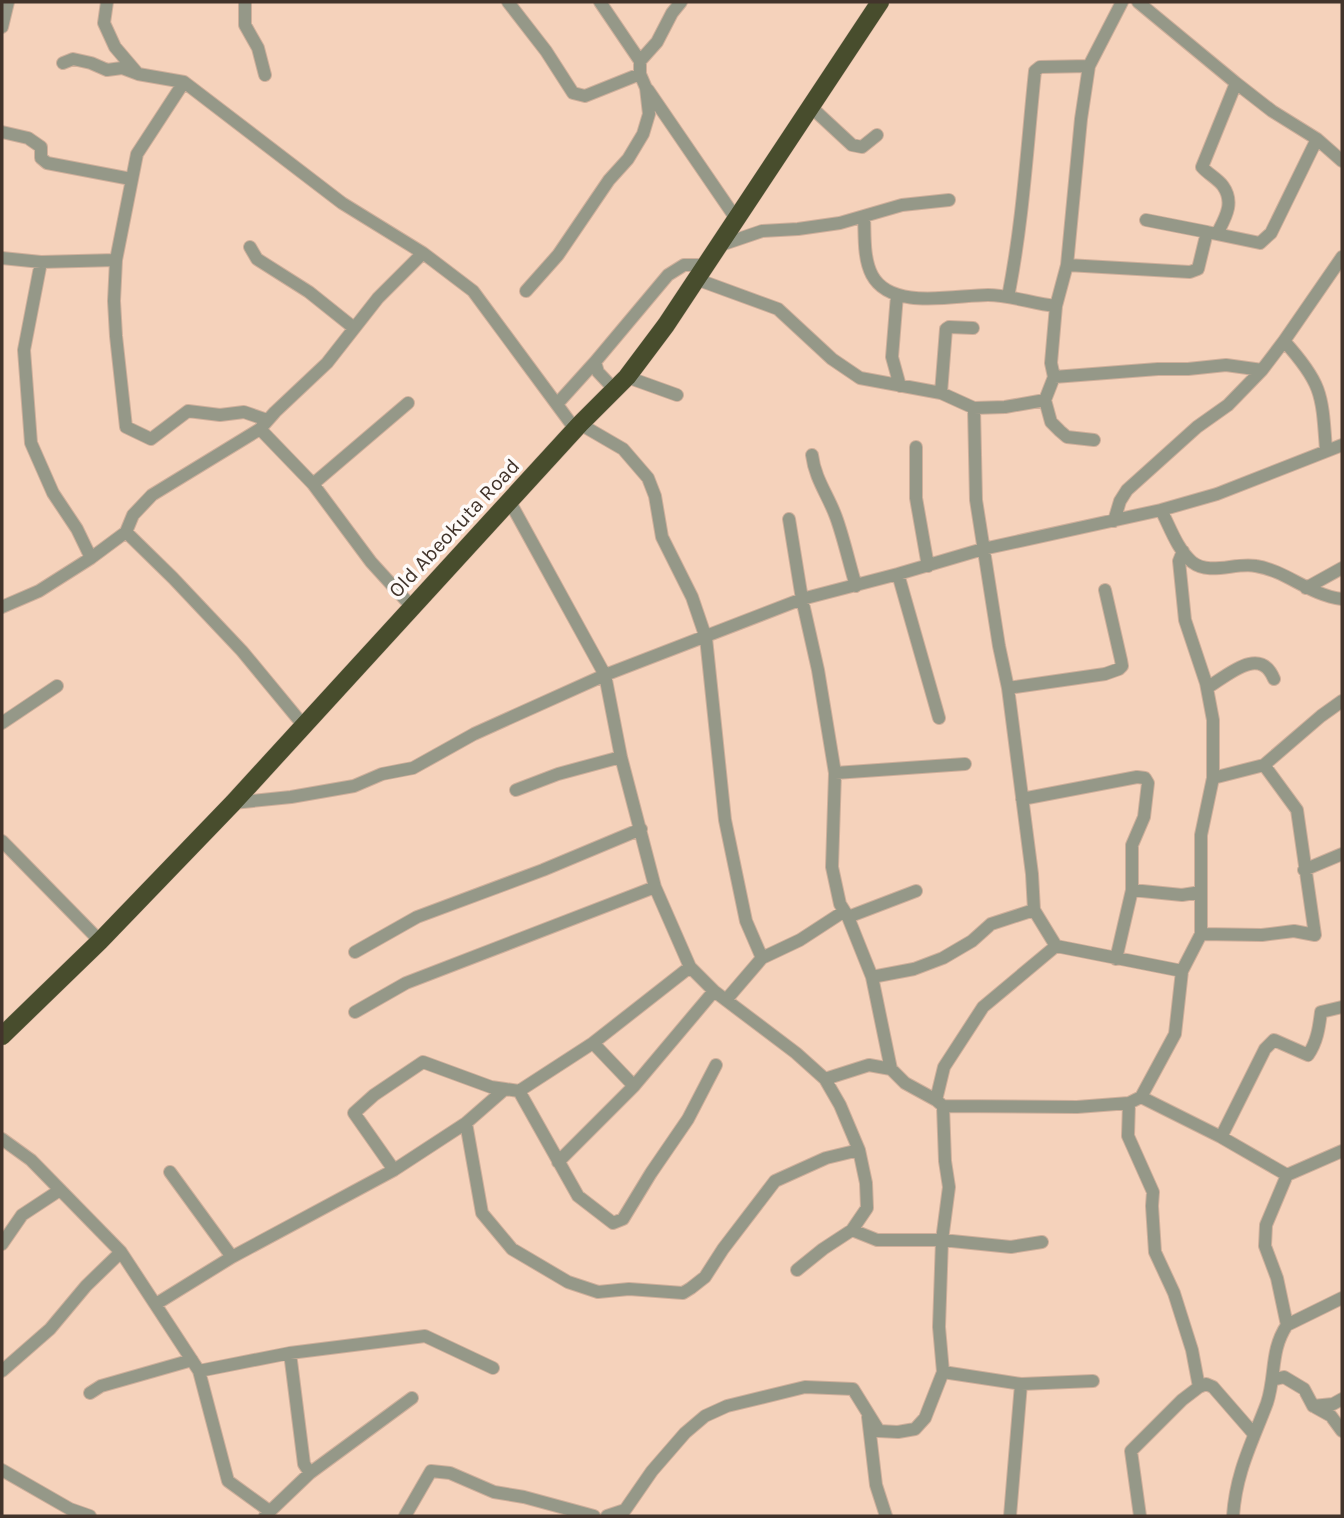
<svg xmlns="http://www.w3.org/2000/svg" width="1344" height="1518" font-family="Karla,sans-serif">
	<rect width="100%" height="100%" fill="#f5d2bb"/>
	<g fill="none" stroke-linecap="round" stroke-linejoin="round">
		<defs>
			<path id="minor" d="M107 2 104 23 115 47 138 74 184 82 342 203 423 253 473 291 575 429
				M245 2V25L258 48 265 75
				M508 2 546 51 573 93 585 96 640 74
				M600 2 640 61
				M1138 2 1236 83 1272 111 1317 139 1342 161
				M2 27 8 2
				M63 63 73 59 91 63 107 70 122 68 138 74
				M184 82 137 154 116 260 114 301 116 336 126 427 151 439 188 411 220 415 244 412 267 420
				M648 90 737 220
				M811 107 852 145 862 147 877 135
				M2 132 28 138 41 147V158L47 163 131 179
				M864 216C865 234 863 258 872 275 891 311 955 295 988 295 1011 295 1033 304 1056 306
				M1146 220 1207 232
				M1217 234C1225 218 1235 203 1223 186 1218 179 1208 174 1202 167L1236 83
				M721 245 762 231 798 229 840 223 902 205 949 200
				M250 247 257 259 309 292 354 328
				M2 258 41 262 116 260
				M41 262 24 350 31 443 53 493 77 529 91 558
				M1067 265 1190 272 1198 269 1207 232 1260 243 1271 233 1317 139
				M696 279 778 309 832 359 860 378 941 393 974 408 1005 407 1045 400
				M526 291 558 255 609 180 628 159 643 134 649 114 646 88 640 74V61L657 42 672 13 681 2
				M897 295 892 357 900 386
				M1008 297C1023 222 1027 147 1035 71L1040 67 1089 66
				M1284 341C1323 384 1322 395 1326 450
				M627 377 677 395
				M1054 377 1158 369H1188L1226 365 1262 370
				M614 389 598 372 595 362 668 275 684 265H707
				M941 393 946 329 949 327 973 328
				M557 404 595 362
				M974 408 976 500 999 646 1008 688 1032 874 1034 910 1056 946 1182 971
				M580 424 623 449 648 478 655 496 662 537 692 597 706 638 725 820 746 921 762 958
				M260 429 313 484 371 562 412 607
				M1094 440 1067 437 1060 431 1051 422 1045 400 1054 377 1051 363 1056 306 1067 265 1081 119 1089 66 1122 2
				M916 447V498L928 566
				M812 455C815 479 828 495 836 517 844 539 849 563 856 586
				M313 484 408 403
				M510 502 605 675 621 757 655 887 690 967 714 991 796 1053 825 1079 840 1105 859 1150 866 1183 867 1208 852 1230
				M1161 510C1170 527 1177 549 1192 562 1210 576 1235 562 1256 566 1287 571 1309 595 1342 599
				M789 519 802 599 818 670 835 773 832 867 840 904 848 917 872 977 891 1069 905 1083 936 1100 943 1106 1077 1107 1129 1103 1141 1097 1221 1137 1287 1175
				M1114 521 1120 501 1127 490 1197 427 1228 405 1262 370 1284 341 1342 257
				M126 532 173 578 242 651 304 726
				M898 574 939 718
				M1306 588 1342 568
				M2 607 39 591 91 558 126 532 133 515 152 495 260 429 275 412 327 363 378 298 423 253
				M1008 688 1105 674 1119 669 1122 666 1121 660 1105 590
				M1207 688C1228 675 1260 645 1274 679
				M2 723 57 686
				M835 773 965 764
				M1213 778 1264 765 1321 716 1342 701
				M516 790 558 774 621 757
				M1022 799 1137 777 1145 778 1148 783 1144 817 1132 845V890L1116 959
				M233 803 291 797 354 786 382 774 413 768 474 734 605 675 802 599 898 574 983 549 1161 510 1217 494 1342 445
				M2 841 100 941
				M1304 870 1342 854
				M1132 890 1182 895 1201 892
				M848 917 916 891
				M1201 934 1262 935 1294 931 1315 935 1297 810 1264 765
				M355 952 417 917 543 870 641 829
				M872 977 914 969 943 958 972 941 991 924 1034 910
				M726 1000 762 958 800 940 843 912
				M355 1012 406 983 655 887
				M593 1043 634 1086
				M825 1079 869 1065 891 1069
				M519 1091 578 1196 613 1223 623 1219 651 1173 688 1119 716 1065
				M1141 1097 1175 1034 1182 971 1201 934V835L1213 778V720L1206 683 1185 620 1179 561 1183 551
				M936 1100 944 1067 983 1007 1056 946
				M1129 1103 1128 1136 1153 1192 1152 1206 1155 1252 1174 1293 1192 1350 1199 1387 1206 1384 1213 1387 1253 1433
				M466 1123 482 1213 512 1249 568 1282 598 1292 629 1289 683 1293 691 1288 705 1277 723 1249 775 1181 826 1158 859 1150
				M1221 1137 1265 1049 1274 1040 1308 1055C1317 1042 1319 1028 1321 1012L1342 1007
				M2 1139 31 1160 121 1252 199 1371 228 1481 268 1510
				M558 1162 634 1086 714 991
				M394 1170 354 1113 374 1095 423 1062 491 1087 505 1089
				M170 1172 232 1257
				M2 1244 22 1215 60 1190
				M797 1270 823 1249 852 1230 877 1240H942L1011 1247 1042 1242
				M156 1304 232 1257 394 1170 466 1123 505 1089 519 1091 593 1043 690 967
				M1287 1325 1342 1298
				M290 1353 304 1464 310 1473
				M2 1371 50 1329 86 1286 121 1252
				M199 1371 290 1353 425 1336 493 1368
				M943 1372 1021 1384 1093 1381
				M1272 1380 1284 1377 1304 1389 1313 1406 1331 1416 1342 1431
				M90 1393 101 1386 192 1360
				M1313 1406 1333 1404 1342 1399
				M868 1417 876 1485 886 1516
				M2 1470 70 1509 90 1516
				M265 1516 310 1473 412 1398
				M405 1516 431 1471 450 1473 494 1492 524 1497 594 1516
				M607 1516 625 1510 652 1471 685 1433 705 1416 727 1406 805 1387 853 1389 879 1431 898 1432 915 1429 925 1418 943 1372 939 1327 942 1240 949 1187 945 1161 943 1106
				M1010 1516 1021 1384
				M1140 1516 1131 1451 1182 1400 1199 1387
				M1233 1516C1236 1472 1252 1443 1267 1403 1276 1376 1270 1350 1287 1325L1277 1278 1265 1246 1266 1225 1287 1175 1342 1151"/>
			<path id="highway" d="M2 1036 100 941 233 803 580 424 627 377 666 325 880 2"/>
		</defs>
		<!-- minor casing -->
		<use href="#minor" stroke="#ceaf9b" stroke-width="14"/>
		<!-- highway casing -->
		<use href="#highway" stroke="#ceaf9b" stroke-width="19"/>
		<!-- minor -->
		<use href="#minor" stroke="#959888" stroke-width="12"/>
		<!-- highway -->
		<use href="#highway" stroke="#484d2d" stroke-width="18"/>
	</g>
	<g text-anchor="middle" stroke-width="7" stroke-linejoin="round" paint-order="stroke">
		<!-- street labels -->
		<g font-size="21" fill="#42342b" stroke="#fefaf8">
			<text transform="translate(454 528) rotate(-47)" y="7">Old Abeokuta Road</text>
		</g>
	</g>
	<!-- border -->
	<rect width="1344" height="1518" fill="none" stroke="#42342b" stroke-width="7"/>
</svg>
